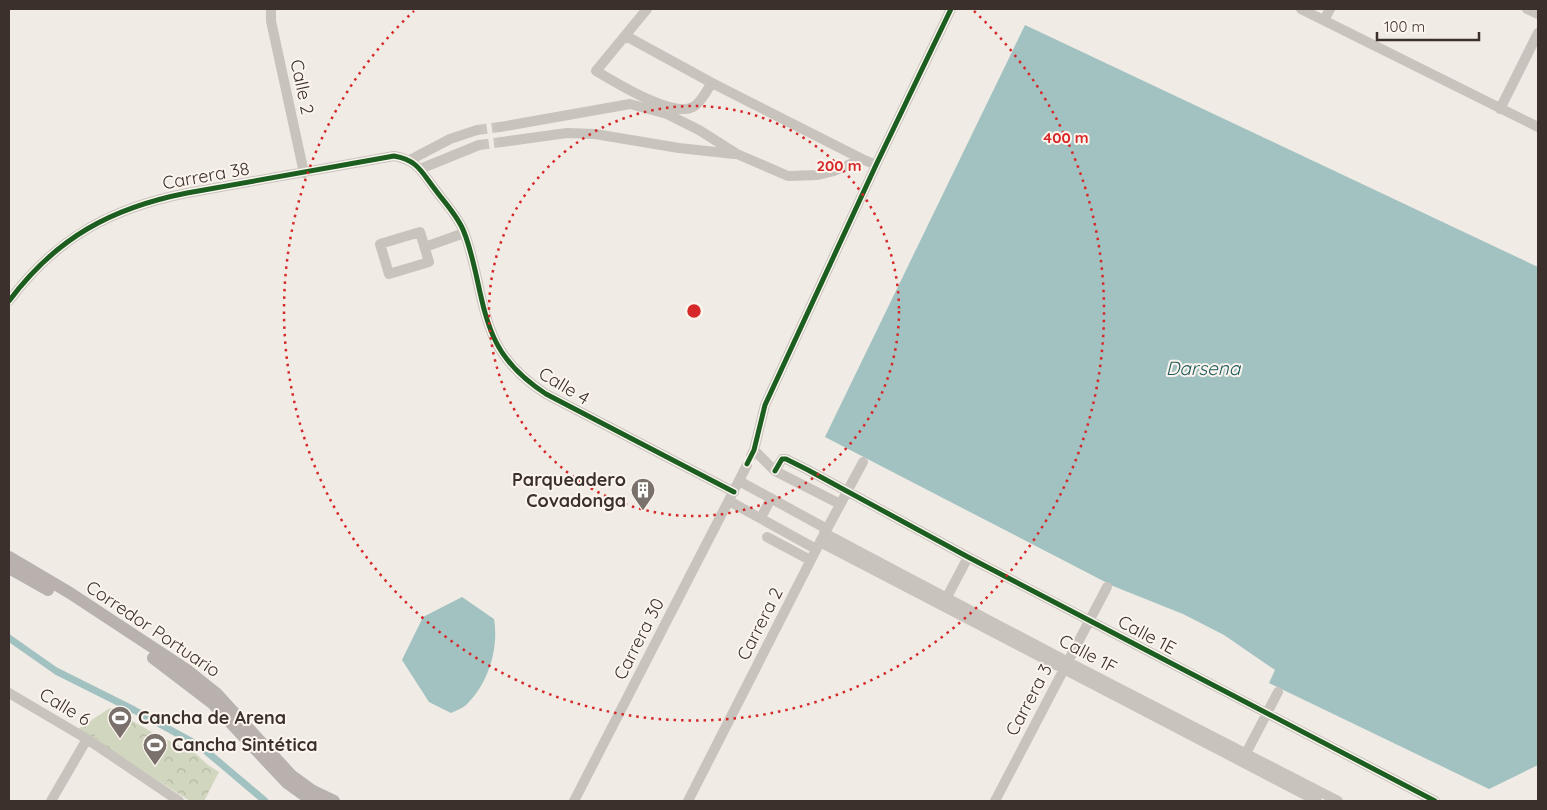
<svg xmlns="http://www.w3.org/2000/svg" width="1547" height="810" font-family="Quicksand,sans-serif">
	<defs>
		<pattern id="park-crowns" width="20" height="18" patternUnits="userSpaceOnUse" patternTransform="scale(1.25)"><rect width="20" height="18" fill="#d1d6bf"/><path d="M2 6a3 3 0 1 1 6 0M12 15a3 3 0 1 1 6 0" fill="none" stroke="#b4b8a4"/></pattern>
	</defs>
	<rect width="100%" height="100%" fill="#f0ebe5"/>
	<!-- park -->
	<path fill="url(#park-crowns)" d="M110 708 157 735 196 754 208 765 219 772 204 801H190L78 729Z"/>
	<!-- pitch -->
	<path fill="#d1d6bf" d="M106 717 147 742 134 761 94 736Z
		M146 748 175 768 165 784 135 764Z"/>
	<!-- water -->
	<path fill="#a1c2c1" d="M1025 25 1538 267V765L1489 789 1269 683 1275 670 1224 635 1183 614 1113 586 825 437Z
		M462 597 494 619C499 647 489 682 468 703 464 708 457 710 451 713L429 702 402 660 423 617Z"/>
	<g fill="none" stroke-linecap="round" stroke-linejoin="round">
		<!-- canal -->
		<path stroke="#a1c2c1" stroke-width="7" d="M9 638 56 671 134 710 200 746 265 801"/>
		<!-- minor-tunnel -->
		<path stroke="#ccc6c0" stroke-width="10" stroke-dasharray="10 5" stroke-linecap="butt" d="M477 130 500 127
			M479 145 502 142"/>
		<!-- minor -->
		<path stroke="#c9c3be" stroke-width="10" d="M271 9V21L304 173
			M647 9 596 71C615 82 672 118 693 107 701 103 706 91 712 83
			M1301 9 1538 127
			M1527 9 1538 14
			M1324 20 1330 9
			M626 36 712 83 862 159
			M1500 109 1538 33
			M500 127 630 104 667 114 699 130 737 154 788 176 818 175 834 171 862 159 876 165
			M502 142 567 133 595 134 679 148 734 154
			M410 160 450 139 477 130
			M420 169 479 145
			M420 232 429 262 389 274 380 244Z
			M425 247 464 233
			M9 301C56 238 111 208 187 193L394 156C417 160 421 171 434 188 444 202 458 216 464 232 478 267 479 308 496 342 507 364 526 381 546 394L734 492
			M754 450 775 471 840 504
			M751 456 754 450 765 405 876 165 951 9
			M775 471 782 459H786L808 470 968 557 1435 801
			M739 481 827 529
			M729 501 816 549
			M761 518 771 498
			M824 533 1068 662 1338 801
			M767 537 810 560
			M820 542 1317 801
			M947 597 968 557
			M9 693 87 739 179 801
			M1243 759 1278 692
			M51 801 87 739
			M574 801 747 465
			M688 801 820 542 863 462
			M995 801 1107 587"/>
		<!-- major -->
		<path stroke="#b8b1ad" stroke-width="12" d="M9 557 70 593 187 670 217 694 291 775 313 791 334 801
			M9 568 48 590
			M153 658 212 703 287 783 312 801"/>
		<defs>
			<path id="cycleway" d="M9 301C56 238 111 208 187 193L394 156C417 160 421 171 434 188 444 202 458 216 464 232 478 267 479 308 496 342 507 364 526 381 546 394L734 492
				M747 464 754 450 765 405 876 165 951 9
				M775 471 782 459H786L808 470 968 557 1435 801"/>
		</defs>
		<!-- cycleway casing -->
		<use href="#cycleway" stroke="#fbf5ee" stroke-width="8"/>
		<!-- cycleway -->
		<use href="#cycleway" stroke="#1b5e20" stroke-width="5"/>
	</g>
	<!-- distance rings -->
	<g fill="none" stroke="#d62828" stroke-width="2.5" stroke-dasharray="2.5 5">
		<circle cx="694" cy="311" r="205"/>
		<path d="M974 11A410 410 0 1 1 414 11"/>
	</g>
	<!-- icons -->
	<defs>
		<symbol id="building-pin" viewBox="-11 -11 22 30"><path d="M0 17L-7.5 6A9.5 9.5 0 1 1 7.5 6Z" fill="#7a716c" stroke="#fbf5ee"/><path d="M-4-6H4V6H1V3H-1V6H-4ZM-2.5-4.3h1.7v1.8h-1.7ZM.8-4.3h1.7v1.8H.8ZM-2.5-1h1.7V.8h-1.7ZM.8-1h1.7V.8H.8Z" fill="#fff"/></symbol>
		<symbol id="stadium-pin" viewBox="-11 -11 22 30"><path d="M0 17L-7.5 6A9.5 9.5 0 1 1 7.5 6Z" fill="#7a716c" stroke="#fbf5ee"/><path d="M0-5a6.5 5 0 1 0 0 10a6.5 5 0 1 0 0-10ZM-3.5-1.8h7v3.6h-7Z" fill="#fff"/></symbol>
	</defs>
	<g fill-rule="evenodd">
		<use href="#building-pin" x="629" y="476" width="28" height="38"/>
		<use href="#stadium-pin" x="106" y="704" width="28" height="38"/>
		<use href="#stadium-pin" x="141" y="731" width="28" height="38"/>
	</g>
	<g text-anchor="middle" stroke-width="4" stroke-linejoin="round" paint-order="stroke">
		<!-- street labels -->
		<g font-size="18" fill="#3b302b" stroke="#fbf5ee">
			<text transform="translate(302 87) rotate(78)" y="6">Calle 2</text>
			<text transform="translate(206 176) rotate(-10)" y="6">Carrera 38</text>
			<text transform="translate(564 386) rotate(31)" y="6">Calle 4</text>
			<text transform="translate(760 624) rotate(-63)" y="6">Carrera 2</text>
			<text transform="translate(153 629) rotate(34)" y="6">Corredor Portuario</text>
			<text transform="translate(1147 635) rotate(28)" y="6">Calle 1E</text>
			<text transform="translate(639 639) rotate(-63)" y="6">Carrera 30</text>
			<text transform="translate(1088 654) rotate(28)" y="6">Calle 1F</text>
			<text transform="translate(1029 700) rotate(-62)" y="6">Carrera 3</text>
			<text transform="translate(65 707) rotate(31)" y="6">Calle 6</text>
		</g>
		<!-- poi labels -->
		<g font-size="18" font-weight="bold" fill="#3b302b" stroke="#fbf5ee" text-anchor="start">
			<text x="626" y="486" text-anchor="end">Parqueadero<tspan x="626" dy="21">Covadonga</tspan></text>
			<text x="138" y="724">Cancha de Arena</text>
			<text x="172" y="751">Cancha Sintética</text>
		</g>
		<!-- water labels -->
		<g font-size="19" font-style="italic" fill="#1f5a5e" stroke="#fbf5ee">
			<text x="1203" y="375">Darsena</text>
		</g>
	</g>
	<circle cx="694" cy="311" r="8" fill="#d62828" stroke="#fbf5ee" stroke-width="2.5"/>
	<g font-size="15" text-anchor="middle" font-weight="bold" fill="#d62828" stroke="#fbf5ee" stroke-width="4" stroke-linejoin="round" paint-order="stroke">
		<text x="1066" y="143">400 m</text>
		<text x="839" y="171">200 m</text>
	</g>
	<!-- border -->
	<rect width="1547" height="810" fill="none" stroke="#3b302b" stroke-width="20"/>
	<!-- scale -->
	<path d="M1377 32v8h102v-8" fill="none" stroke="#3b302b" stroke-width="2.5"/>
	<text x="1384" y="32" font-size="15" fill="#3b302b" stroke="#fbf5ee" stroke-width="4" paint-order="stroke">100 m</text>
</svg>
